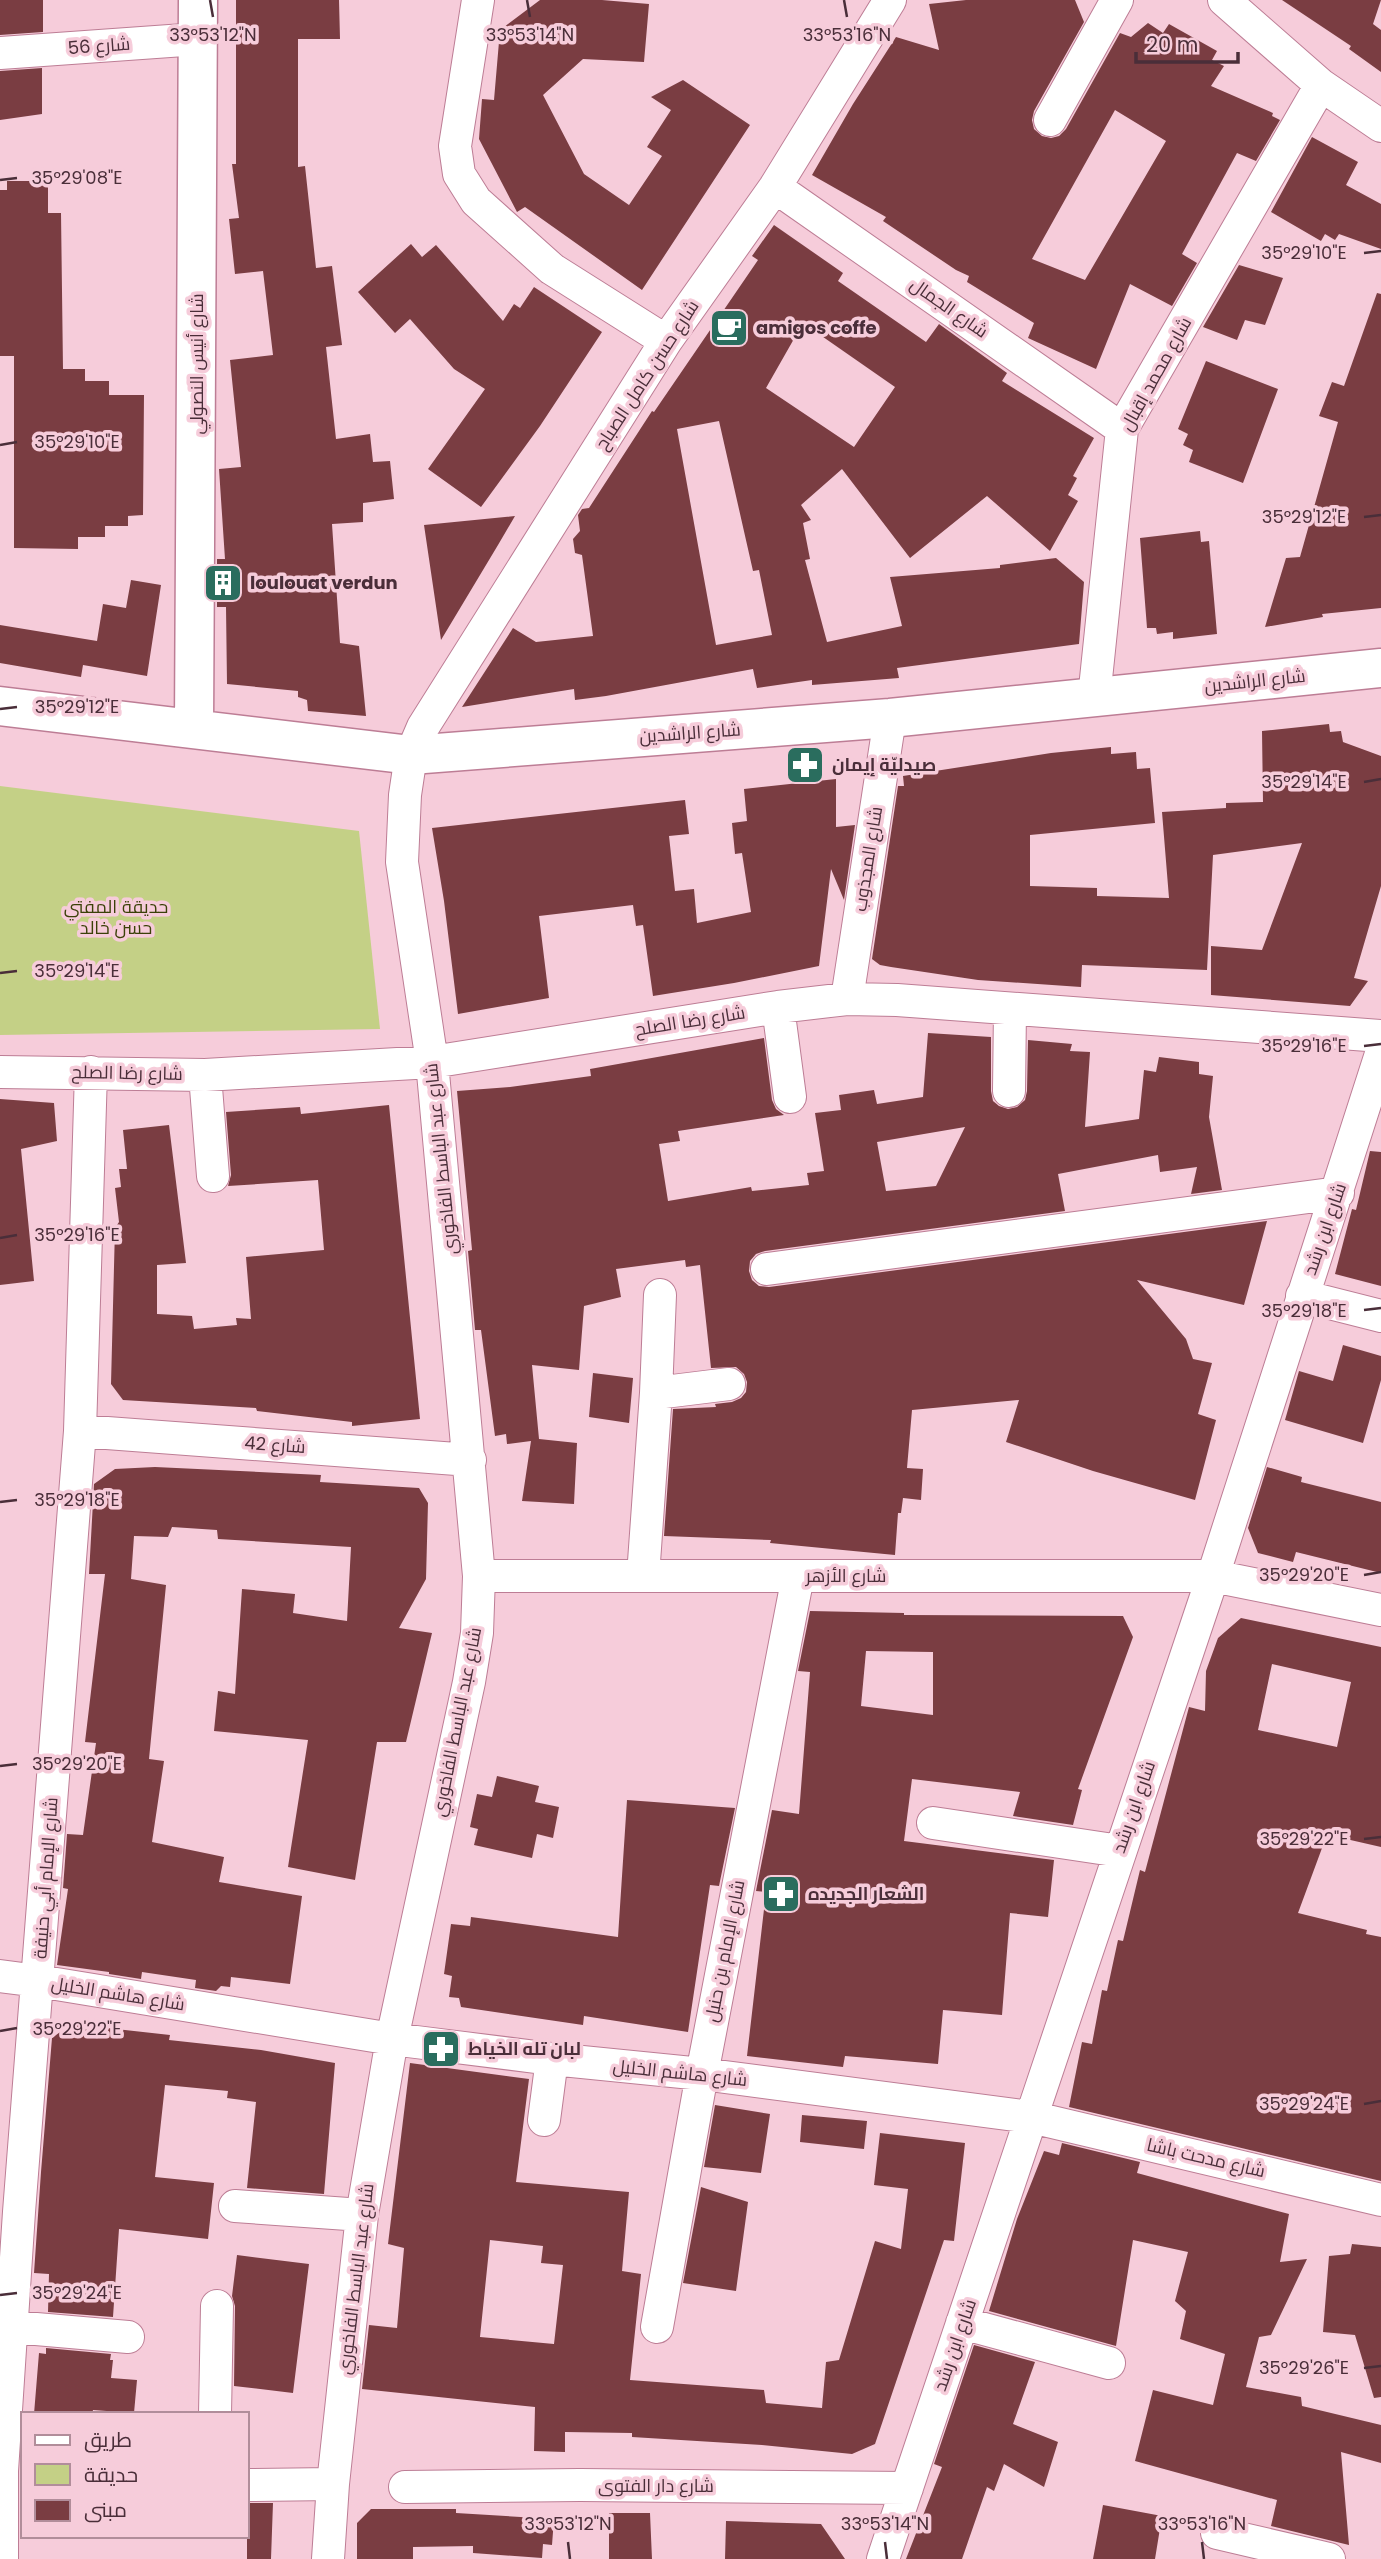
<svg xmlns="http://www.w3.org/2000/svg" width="1381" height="2559" font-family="Poppins,Cairo,sans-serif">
	<rect width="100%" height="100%" fill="#f6ccda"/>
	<!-- green -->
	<path fill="#c4d086" d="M0 786 359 831 380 1029 0 1035Z"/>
	<!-- building -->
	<path fill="#7a3d42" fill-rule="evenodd" d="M0 0H43V32L0 35Z
		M236 0H339L340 39H298V167L305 166 316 268 332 266 342 345 326 347 336 439 370 434 373 462 390 461 394 499 363 503V522L332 524 340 643 359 646 366 716 308 711 307 700 298 697V691L227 684 226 607H217V559H225L219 469 241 467 230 360 273 355 263 271 235 274 229 219 239 218 232 164H236Z
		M540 0H602L649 4 644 62 583 59 543 95 584 174 629 205 662 156 647 147 671 110 651 97 683 80 750 125 642 290 525 207 517 212 479 139 482 99 494 100 500 30Z
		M966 0H1075L1084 22 1034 111 1032 120 1034 129 1042 136 1051 138 1059 136 1066 129 1120 33 1131 37 1148 23 1163 33 1169 24 1217 51 1212 60 1224 66 1211 86 1273 113 1272 116 1280 120 1256 161 1237 153 1182 254 1197 263 1172 306 1130 284 1096 369 1028 338 1034 323 967 282 969 276 956 270 883 221 886 217 812 175 853 104 896 37 939 50 929 4ZM1115 110 1166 141 1085 280 1032 259Z
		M1282 0H1381L1373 24 1381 30V72L1349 49 1351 46Z
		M42 68V114L0 120V71Z
		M1312 137 1358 162 1346 185 1381 204V249L1339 234 1335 240 1325 234 1321 241 1271 212Z
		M7 181H48V213H61L63 369H85V381H109V395H144L143 515 128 516V526H105V537H78V549L14 548V356H0V190H7Z
		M774 225 843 273 838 281 926 342 939 324 1007 373 1002 381 1094 438 1073 476 1077 478 1068 495 1078 501 1050 551 987 496 910 558 842 469 801 505 811 520 803 523 810 559 805 560 827 642 902 626 890 577 1000 568V565L1056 558 1084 582 1079 644 897 668 899 678 812 685V680L757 688 753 669 606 696 575 700 574 689 462 707 513 628 536 642 593 636 582 555 575 553 573 539 580 531 578 515 582 509 589 508 652 411 654 412 758 260 752 256ZM803 323 895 387 854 447 766 388ZM719 421 753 571 759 570 772 635 716 645 677 429Z
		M411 244 422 257 436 245 503 321 514 304 520 308 534 287 602 332 540 426 481 507 428 469 485 389 454 369 410 319 395 333 358 292Z
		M1239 265 1283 278 1265 325 1245 320 1237 340 1203 327Z
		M1377 293 1381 294V608L1322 614 1323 617 1265 627 1286 558 1300 557 1338 422 1319 416 1332 382 1344 386Z
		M1206 361 1278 389 1243 483 1189 462 1193 450 1183 445 1188 434 1178 429Z
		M515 516 498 545 441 640 424 525Z
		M1200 531 1201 542 1209 541 1217 634 1173 639V632L1157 634 1156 628H1147L1140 538Z
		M131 580 161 585 147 676 83 665 81 677 0 663V625L97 641 103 604 126 608Z
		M1329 724 1330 732 1341 731 1343 742 1381 756V886L1354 978 1368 981 1350 1006 1211 995V946L1262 950 1302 843 1213 855 1207 970 1082 965 1081 987 978 980 891 967 880 965 872 959 898 786H904L903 776 1051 753 1111 747V754L1136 752 1137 769 1150 768 1155 823 1030 835V886L1097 888V896L1169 898 1162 812 1226 808V803L1263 802 1262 731Z
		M836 779V827L855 825 844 900 831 869 819 966 734 983 653 996 643 925 636 926 633 905 539 916 549 998 458 1014 444 901 432 828 685 800 689 834 669 836 675 891 694 889 697 923 751 912 742 853 735 854 732 823 747 821 744 789Z
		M928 1033 991 1037V1091L993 1101 999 1106 1008 1109 1017 1107 1025 1100 1027 1091 1028 1040 1072 1044 1070 1051 1090 1052 1085 1127 1139 1119 1144 1070 1156 1072 1159 1057 1199 1062V1074L1213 1076 1209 1117 1222 1190 1191 1194 1197 1167 1160 1172 1158 1155 1058 1174 1065 1211 765 1251 756 1254 750 1261 749 1271 752 1280 759 1286 769 1287 1267 1221 1244 1305 1137 1280 1186 1339 1193 1359 1212 1363 1198 1414 1216 1420 1195 1500 1093 1471 1006 1442 1019 1400 912 1410 907 1468 923 1469 921 1500 903 1498 901 1513H898L895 1555 770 1543 771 1540 664 1536 673 1409 716 1407 715 1404 732 1402 741 1398 746 1392 747 1382 744 1374 736 1367 711 1368 700 1265 686 1267 685 1260 616 1269 621 1297 584 1306 579 1370 532 1365 539 1439 577 1443 574 1504 522 1501 531 1441 507 1444 506 1434 495 1436 481 1330H475L468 1251 472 1250 457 1091 510 1087 591 1076 590 1069 764 1038 772 1100 776 1109 784 1115 678 1131 680 1141 659 1144 668 1201 751 1187 752 1191 809 1185 807 1173 824 1171 815 1113 841 1110 839 1095 874 1090 877 1104 923 1097ZM965 1127 936 1186 886 1191 877 1142Z
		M0 1099 54 1103 57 1141 21 1149 34 1281 0 1285Z
		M389 1105 420 1419 352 1426V1422L257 1411 256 1408 123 1400 111 1384 115 1228 119 1222 115 1188 121 1187 119 1169H127L123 1130 169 1125 186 1263 157 1265V1314L192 1316 194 1329 237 1325 236 1318 251 1319 246 1257 324 1250 318 1180 228 1186 231 1175 226 1112 300 1107 301 1114Z
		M1370 1151 1381 1152V1286L1335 1274 1352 1209 1356 1210Z
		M1343 1345 1381 1356V1380L1363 1443 1285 1420 1299 1371 1333 1381Z
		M593 1373 633 1378 629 1423 589 1417Z
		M155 1467 321 1475 320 1482 419 1488 428 1503 426 1579 399 1628 432 1633 406 1742H377L355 1880 288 1867 308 1740 214 1731 218 1691 235 1694 242 1589 295 1594 293 1613 347 1621 351 1547 218 1539 217 1530 172 1527 168 1537 134 1536 131 1579 166 1585 149 1759 164 1761 152 1842 224 1857 219 1882 302 1896 290 1984 231 1977 230 1987 221 1986 216 1991 195 1988 196 1980 142 1972 141 1979 109 1974V1972L57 1965 68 1889 63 1888 67 1834 83 1835 96 1743 85 1742 105 1574H89L94 1484 115 1469Z
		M1267 1467 1302 1477 1301 1482 1381 1502V1573L1296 1552 1293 1562 1258 1553 1248 1528Z
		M810 1611 904 1613V1615L1123 1616 1133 1637 1078 1789 1082 1790 1073 1825 1013 1816 1020 1792 912 1779 904 1841 1054 1860 1048 1917 1010 1913 1002 2015 943 2010 938 2064 845 2056 843 2067 747 2056 766 1892 756 1891 772 1810 799 1814 810 1672 798 1671ZM866 1651 933 1652V1715L861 1706Z
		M1241 1618 1381 1647V1847L1333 1836 1332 1842 1325 1840 1298 1913 1367 1930 1366 1934 1381 1937V2181L1069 2107 1082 2042 1092 2044 1102 1990 1107 1991 1118 1940 1123 1941 1140 1870 1145 1872 1189 1707 1205 1711 1206 1671 1218 1638ZM1272 1664 1351 1682 1337 1747 1258 1730Z
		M497 1776 539 1786 535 1802 559 1807 553 1838 537 1834 532 1858 474 1845 478 1829 470 1827 477 1794 492 1797Z
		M627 1800 735 1808 719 1886 710 1885 688 2032 584 2016 583 2025 461 2007 459 1998 449 1997 452 1976 444 1974 451 1924 470 1926 471 1917 618 1937Z
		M71 2024 170 2035 169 2040 261 2050 335 2063 324 2194 247 2188 256 2102 227 2098 228 2091 165 2085 155 2177 214 2183 208 2239 119 2229 113 2317 48 2312 49 2274 34 2273 41 2172 52 2038Z
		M410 2063 529 2079 516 2182 629 2192 622 2271 641 2274 630 2380 764 2390 766 2403 822 2408 826 2362 839 2360 875 2241 901 2249 908 2189 874 2185 880 2133 965 2143 954 2241 944 2240 875 2444 852 2454 762 2445 632 2437V2433L565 2432V2452L534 2451 535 2407 362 2389 369 2325 397 2328 404 2248 388 2244ZM490 2240 543 2246 541 2263 563 2265 554 2344 480 2337Z
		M715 2105 770 2114 761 2173 704 2167Z
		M802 2115 867 2121 864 2149 800 2142Z
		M1062 2143 1140 2162 1137 2173 1289 2214 1280 2262 1307 2259 1271 2335 1259 2337 1246 2387 1301 2397 1302 2406 1381 2425V2463L1341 2452 1349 2545 1271 2526 1277 2500 1135 2461 1153 2390 1213 2405 1225 2354 1180 2339 1186 2311 1175 2301 1188 2252 1133 2240 1116 2346 989 2311 1017 2219 1044 2151 1059 2155Z
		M701 2187 748 2202 736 2291 683 2283Z
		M1352 2244 1381 2247V2397L1374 2398 1355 2335 1323 2332 1329 2256 1350 2254Z
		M237 2255 309 2264 293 2393 234 2386 235 2306 232 2296Z
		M974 2345 1035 2362 1013 2424 1058 2442 1044 2487 1004 2464 994 2491 987 2487 962 2559H906L942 2467 934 2464Z
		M46 2348 111 2354 110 2360H113L111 2378 137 2380 134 2413 93 2410 92 2414H34L39 2353 46 2354Z
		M247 2503H273L271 2559H247Z
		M1103 2505 1162 2516 1155 2559H1093Z
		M371 2509H456V2513L554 2519 552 2545 543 2544 542 2558 473 2553V2546L413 2547V2559H357V2523Z
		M609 2513H650L652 2559H609Z
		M726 2521 821 2524 845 2559H725Z"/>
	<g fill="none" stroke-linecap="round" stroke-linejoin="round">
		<defs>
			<path id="minor" d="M478 0 455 146 459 174 476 201 552 269 666 341
				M1224 0 1321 85 1381 126
				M0 53 198 39
				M1050 120 1117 0
				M775 187 1122 429
				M1094 698 1122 429 1321 85
				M847 999 890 718
				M778 1007 790 1097
				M0 1072 205 1075 432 1062 778 1007 847 999 897 1000 1381 1036
				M205 1075 213 1176
				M1009 1091 1010 1009
				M767 1269 1338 1193
				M1302 1296 1381 1316
				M656 1393 729 1384
				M80 1431 470 1460
				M479 1576H1213L1381 1610
				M643 1576 656 1393 660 1295
				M933 1823 1120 1851
				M0 1976 38 1981 392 2039 552 2059 702 2074 1031 2117 1381 2200
				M544 2120 552 2059
				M235 2206 362 2215
				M962 2323 1109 2363
				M13 2327 128 2337
				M657 2327 702 2074 798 1576
				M215 2414 217 2306
				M247 2485 333 2484
				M405 2487 580 2485 907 2488
				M1217 2533 1329 2559
				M2 2559V2471L19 2212 80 1431 91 1072
				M328 2559 333 2484 362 2215 392 2039 469 1682 477 1633 479 1576 432 1062 402 862 405 795 411 755 423 727 666 341 775 187 890 0
				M883 2559 1213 1576 1381 1054"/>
			<path id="tertiary" d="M0 706 411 755 890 718 1381 668
				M194 728 198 0"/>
		</defs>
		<!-- minor casing -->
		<use href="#minor" stroke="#bd7d95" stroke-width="34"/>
		<!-- tertiary casing -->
		<use href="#tertiary" stroke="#bd7d95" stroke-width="41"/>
		<!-- minor -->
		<use href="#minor" stroke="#fff" stroke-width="32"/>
		<!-- tertiary -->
		<use href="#tertiary" stroke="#fff" stroke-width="38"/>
	</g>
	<!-- ticks -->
	<path fill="none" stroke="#4a2e39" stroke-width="2.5" d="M210 0 213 17M527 0 530 17M844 0 847 17M0 180 17 178M1364 253 1381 251M0 445 17 442M1364 517 1381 515M0 709 17 707M1364 782 1381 779M0 973 17 971M1364 1046 1381 1044M0 1238 17 1235M1364 1310 1381 1308M0 1502 17 1500M1364 1575 1381 1572M0 1766 17 1764M1364 1839 1381 1837M0 2031 17 2028M1364 2104 1381 2101M0 2295 17 2293M1364 2368 1381 2366M568 2542 570 2559M885 2542 887 2559M1202 2542 1204 2559"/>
	<!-- icons -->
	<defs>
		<symbol id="cafe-square" viewBox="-11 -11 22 22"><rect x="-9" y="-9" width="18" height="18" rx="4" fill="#2a6d5e" stroke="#f6ccda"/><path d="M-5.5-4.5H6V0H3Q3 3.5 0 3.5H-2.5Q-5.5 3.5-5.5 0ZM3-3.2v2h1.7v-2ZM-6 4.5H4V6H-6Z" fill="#fff"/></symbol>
		<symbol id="building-square" viewBox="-11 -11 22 22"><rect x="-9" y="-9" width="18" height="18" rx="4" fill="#2a6d5e" stroke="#f6ccda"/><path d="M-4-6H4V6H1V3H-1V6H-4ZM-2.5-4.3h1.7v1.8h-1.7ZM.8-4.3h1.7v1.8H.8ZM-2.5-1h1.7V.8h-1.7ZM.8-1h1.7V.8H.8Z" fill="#fff"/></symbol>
		<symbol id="pharmacy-square" viewBox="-11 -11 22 22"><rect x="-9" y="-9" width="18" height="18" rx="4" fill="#2a6d5e" stroke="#f6ccda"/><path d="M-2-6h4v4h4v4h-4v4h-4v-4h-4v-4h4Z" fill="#fff"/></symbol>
	</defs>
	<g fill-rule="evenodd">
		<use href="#cafe-square" x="707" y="306" width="44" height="44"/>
		<use href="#building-square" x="201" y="561" width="44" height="44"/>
		<use href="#pharmacy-square" x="783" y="743" width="44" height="44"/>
		<use href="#pharmacy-square" x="759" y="1872" width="44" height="44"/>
		<use href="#pharmacy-square" x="419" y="2027" width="44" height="44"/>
	</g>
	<g text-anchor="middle" stroke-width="7" stroke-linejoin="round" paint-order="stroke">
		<!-- street labels -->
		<g font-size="18" fill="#4a2e39" stroke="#f6ccda">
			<text transform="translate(99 46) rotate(-4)" y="6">شارع 56</text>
			<text transform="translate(949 308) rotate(35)" y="6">شارع الجمال</text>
			<text transform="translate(197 364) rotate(-90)" y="6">شارع أنيس النصولي</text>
			<text transform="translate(1156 374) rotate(-61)" y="6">شارع محمد إقبال</text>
			<text transform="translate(647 375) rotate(-57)" y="6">شارع حسن كامل الصباح</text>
			<text transform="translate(1255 681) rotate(-6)" y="6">شارع الراشدين</text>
			<text transform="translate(690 733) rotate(-4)" y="6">شارع الراشدين</text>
			<text transform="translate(868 859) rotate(-81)" y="6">شارع المجذوب</text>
			<text transform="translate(690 1021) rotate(-9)" y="6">شارع رضا الصلح</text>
			<text transform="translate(127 1073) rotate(1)" y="6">شارع رضا الصلح</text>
			<text transform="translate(441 1159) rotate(-96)" y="6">شارع عبد الباسط الفاخوري</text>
			<text transform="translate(1325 1229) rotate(-71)" y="6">شارع ابن رشد</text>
			<text transform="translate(275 1445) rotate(4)" y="6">شارع 42</text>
			<text x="846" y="1582">شارع الأزهر</text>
			<text transform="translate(457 1722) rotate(-79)" y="6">شارع عبد الباسط الفاخوري</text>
			<text transform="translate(1134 1807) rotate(-71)" y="6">شارع ابن رشد</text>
			<text transform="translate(46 1878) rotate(-86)" y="6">شارع الإمام أبي حنيفة</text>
			<text transform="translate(725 1951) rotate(-79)" y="6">شارع الإمام بن حنبل</text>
			<text transform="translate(118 1994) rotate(9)" y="6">شارع هاشم الخليل</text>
			<text transform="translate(680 2073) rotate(6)" y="6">شارع هاشم الخليل</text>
			<text transform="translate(1206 2158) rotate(13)" y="6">شارع مدحت باشا</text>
			<text transform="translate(356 2279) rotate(-83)" y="6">شارع عبد الباسط الفاخوري</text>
			<text transform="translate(955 2345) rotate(-71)" y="6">شارع ابن رشد</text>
			<text x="656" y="2492">شارع دار الفتوى</text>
		</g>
		<!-- poi labels -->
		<g font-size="18" font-weight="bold" fill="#4a2e39" stroke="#f6ccda" text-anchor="start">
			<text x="756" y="334">amigos coffe</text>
			<text x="250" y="589">loulouat verdun</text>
			<text x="832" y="771">صيدليّة إيمان</text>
			<text x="808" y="1900">الشعار الجديده</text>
			<text x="468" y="2055">لبان تله الخياط</text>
		</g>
		<!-- park labels -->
		<g font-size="18" fill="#3b4108" stroke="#f6ccda">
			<text x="116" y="913">حديقة المفتي<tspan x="116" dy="21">حسن خالد</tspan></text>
		</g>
	</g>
	<g font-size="18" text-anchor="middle" fill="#4a2e39" stroke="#f6ccda" stroke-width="7" stroke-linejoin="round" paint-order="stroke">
		<text x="213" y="41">33°53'12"N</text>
		<text x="530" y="41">33°53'14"N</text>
		<text x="847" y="41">33°53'16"N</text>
		<text x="77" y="184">35°29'08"E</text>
		<text x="1304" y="259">35°29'10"E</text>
		<text x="77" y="448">35°29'10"E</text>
		<text x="1304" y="523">35°29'12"E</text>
		<text x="77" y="713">35°29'12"E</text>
		<text x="1304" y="788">35°29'14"E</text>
		<text x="77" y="977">35°29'14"E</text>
		<text x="1304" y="1052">35°29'16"E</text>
		<text x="77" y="1241">35°29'16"E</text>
		<text x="1304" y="1317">35°29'18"E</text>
		<text x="77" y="1506">35°29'18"E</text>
		<text x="1304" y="1581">35°29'20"E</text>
		<text x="77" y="1770">35°29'20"E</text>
		<text x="1304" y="1845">35°29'22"E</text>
		<text x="77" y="2035">35°29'22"E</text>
		<text x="1304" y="2110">35°29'24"E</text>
		<text x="77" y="2299">35°29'24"E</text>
		<text x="1304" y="2374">35°29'26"E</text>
		<text x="568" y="2530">33°53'12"N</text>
		<text x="885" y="2530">33°53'14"N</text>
		<text x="1202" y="2530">33°53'16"N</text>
	</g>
	<!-- legend -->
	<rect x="21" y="2412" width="228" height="126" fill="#f6ccda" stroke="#b18d9a" stroke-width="2"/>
	<rect x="35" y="2435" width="35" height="10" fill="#ffffff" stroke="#b18d9a" stroke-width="2"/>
	<text x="84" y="2447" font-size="21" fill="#4a2e39">طريق</text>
	<rect x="35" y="2464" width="35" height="21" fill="#c4d086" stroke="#b18d9a" stroke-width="2"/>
	<text x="84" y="2482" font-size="21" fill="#4a2e39">حديقة</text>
	<rect x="35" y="2500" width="35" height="21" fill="#7a3d42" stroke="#b18d9a" stroke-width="2"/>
	<text x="84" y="2517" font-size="21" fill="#4a2e39">مبنى</text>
	<!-- scale -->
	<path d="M1136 52v10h102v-10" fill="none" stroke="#4a2e39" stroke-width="3.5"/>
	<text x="1146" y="52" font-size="21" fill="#4a2e39" stroke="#f6ccda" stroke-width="5" paint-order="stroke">20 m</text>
</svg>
